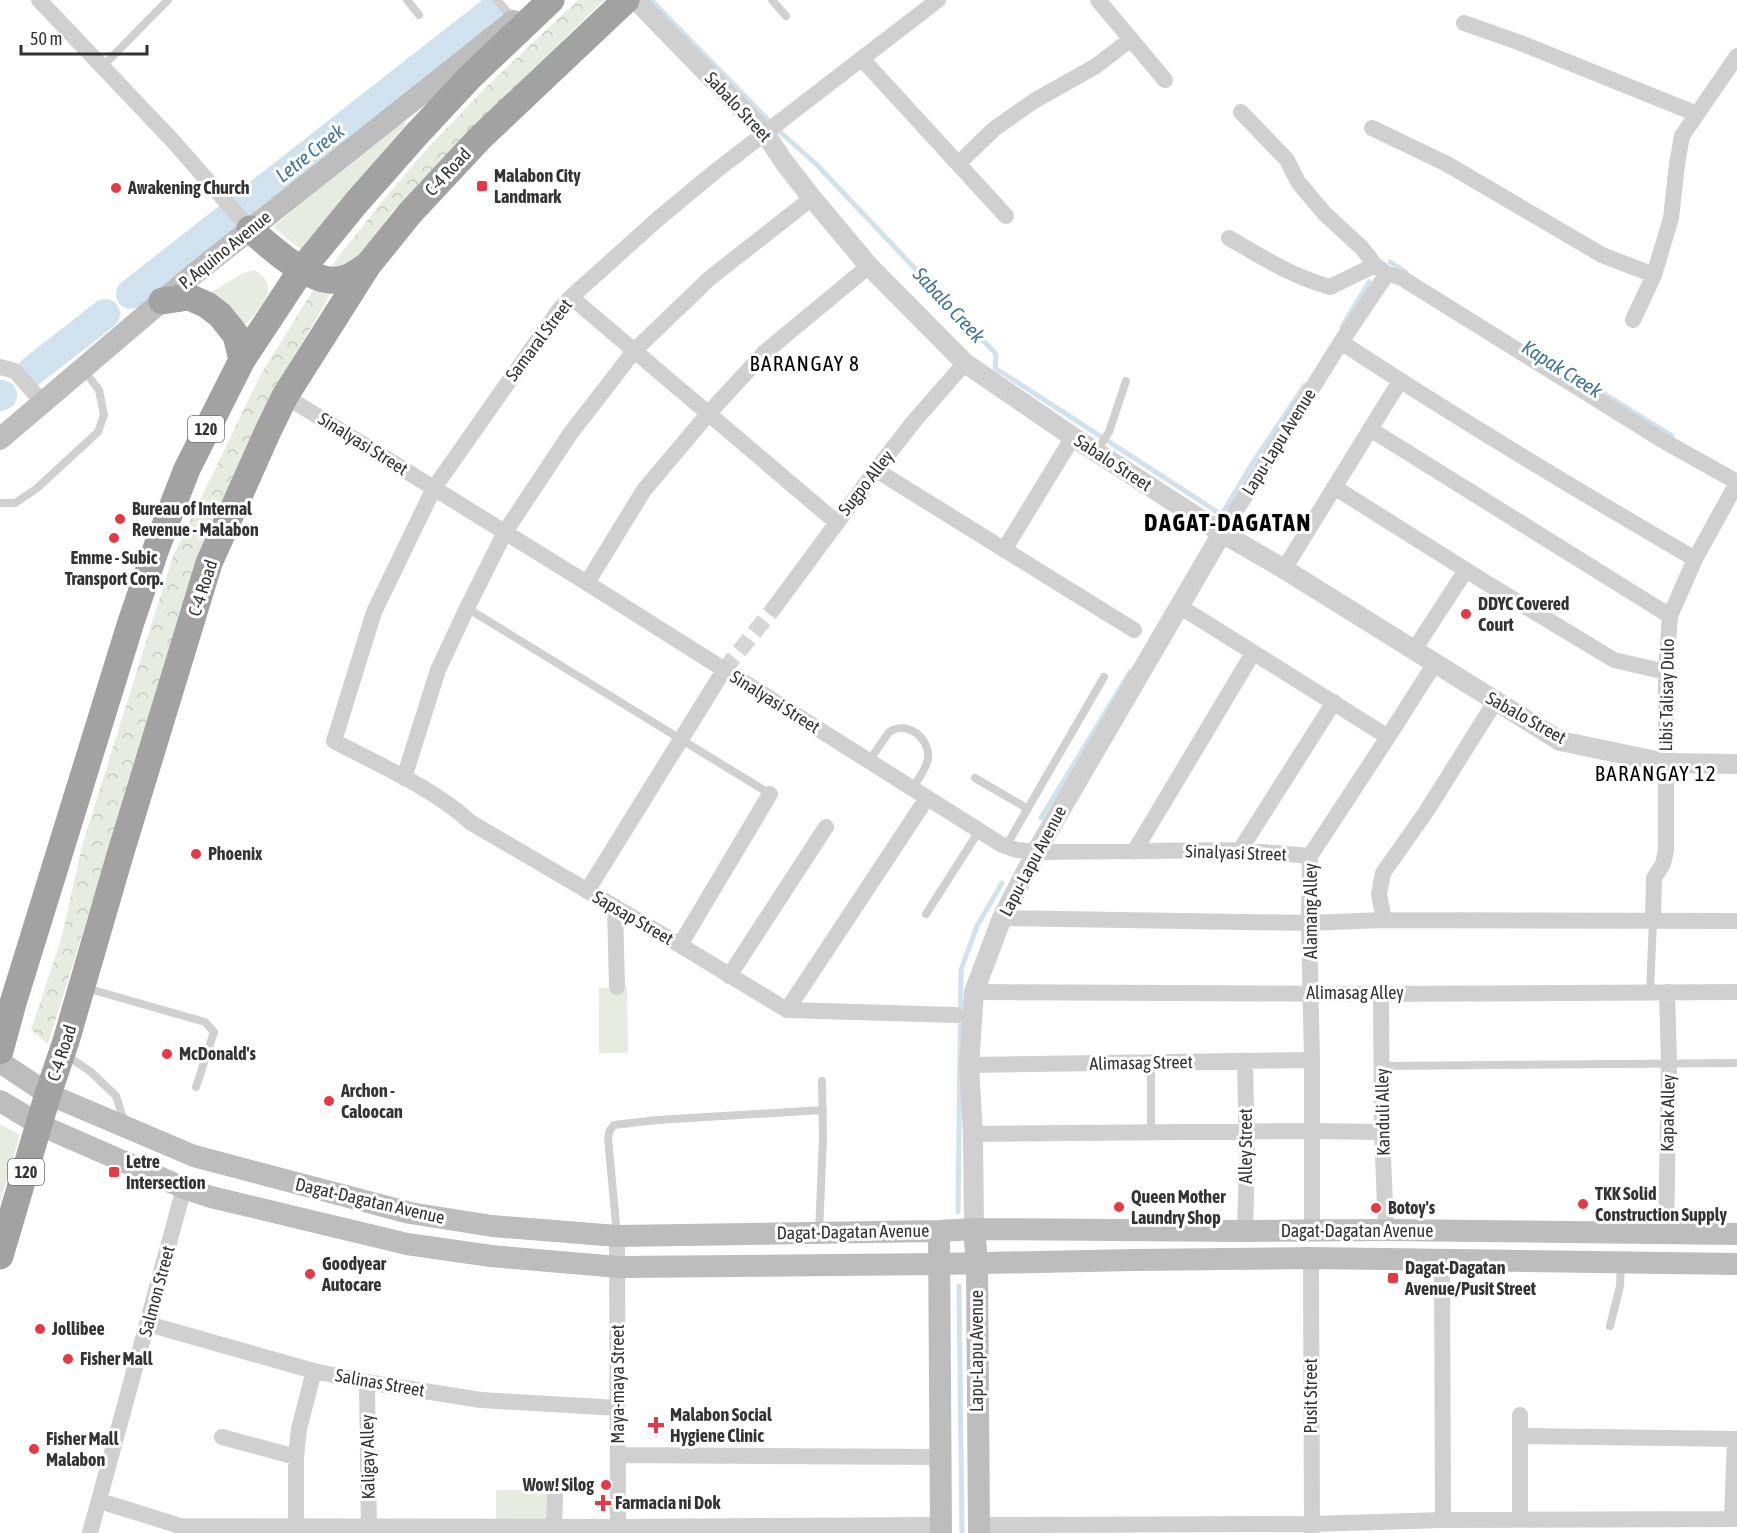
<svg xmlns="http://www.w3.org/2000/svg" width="1737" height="1533" font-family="'Asap Condensed',sans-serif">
	<defs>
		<pattern id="park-crowns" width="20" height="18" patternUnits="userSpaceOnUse" patternTransform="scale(1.5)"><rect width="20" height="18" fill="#e6ecdf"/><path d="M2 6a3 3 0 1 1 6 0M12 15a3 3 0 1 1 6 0" fill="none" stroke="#c6cbc0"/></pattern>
	</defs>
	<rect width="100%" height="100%" fill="#fff"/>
	<!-- grass -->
	<path fill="#e6ecdf" d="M401 120 406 124 301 249 273 227Z
		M254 270C286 287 255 312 241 330L203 297 243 273Z
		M627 987 628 1053H599V988Z
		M0 1124 20 1135 0 1202Z
		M496 1490H552V1522L496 1521Z"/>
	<!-- park -->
	<path fill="url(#park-crowns)" d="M578 0H604L500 101 393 211 332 291 279 383 198 563 48 1044 31 1030 62 936 82 846 173 556 261 374 317 284 380 204 426 150 485 88Z"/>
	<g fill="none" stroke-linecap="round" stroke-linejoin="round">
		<!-- stream -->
		<path stroke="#cfe2ee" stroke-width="5" d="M651 0 770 122
			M779 131 816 164 996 354 995 368 1222 515
			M1390 262 1406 272
			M1342 327 1369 282
			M1601 392 1672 436
			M1216 524 1252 464 1305 385
			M1041 818 1130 672
			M958 1212 961 970 977 926 1002 883
			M959 1286 962 1533"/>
		<!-- river -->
		<path stroke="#cfe2ee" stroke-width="30" d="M131 294 490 13
			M32 371 105 314
			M0 396 2 395"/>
		<!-- minor-tunnel -->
		<path stroke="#d6d6d6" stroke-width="16" stroke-dasharray="16 8" stroke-linecap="butt" d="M724 670 774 608"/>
		<!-- service -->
		<path stroke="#d0d0d0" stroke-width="8" d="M407 0 419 15
			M497 0 515 20
			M772 0 786 16
			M103 66 168 0
			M1096 452 1109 432 1126 381
			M0 503H15L36 489 98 432 104 415 99 390 83 369
			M467 608 770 794
			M869 761 889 732C907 720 930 738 928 758 927 769 917 780 912 789
			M975 778 1028 809
			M1006 846 1104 677
			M926 914 979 831
			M86 988 205 1022 214 1032 196 1087
			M1650 991 1653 921
			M66 1055 91 1072 116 1096 124 1121
			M1151 1063V1133
			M1382 1066 1737 1063
			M819 1233 823 1138 822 1081
			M617 1235 608 1138 610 1130 614 1125 657 1120 823 1110
			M1610 1326 1620 1286 1621 1263"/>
		<!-- minor -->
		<path stroke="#d0d0d0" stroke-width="16" d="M39 0 172 140 250 229
			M938 0 717 170 659 218 571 297 559 310 434 488 374 612 334 741C377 764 435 789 470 822L680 945 787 1010 956 1015
			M1098 0 1165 80
			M1464 23 1518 42 1697 114
			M862 59 1006 216
			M1241 112 1287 160 1298 182 1325 214 1362 248 1375 265 1387 274 1400 277 1662 440 1737 482
			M1372 128 1447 164 1602 255 1654 275
			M958 164 994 129 1034 101 1096 66 1131 39
			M1229 238C1262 257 1293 277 1330 287L1375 265
			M571 297 836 522
			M1633 320 1654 275 1671 218 1677 164 1682 136 1737 56
			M1341 342C1456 418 1575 489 1695 559
			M0 367 15 371 43 403
			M285 396 587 583 1002 845 1017 850 1036 852 1240 850 1310 856
			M1370 429 1670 616
			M876 470 1134 630
			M1334 487 1485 582 1614 660 1666 672
			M1222 533 1341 342 1387 274
			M1004 550 1073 437
			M1284 569 1400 381
			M587 583 644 490 709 413 765 352 869 266
			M1179 606 1388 737
			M774 608 876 470 915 420 965 363
			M1414 650 1466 570
			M404 778 438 670 467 608 505 532 570 434 635 350 710 278 812 198
			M1240 850 1334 702
			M1134 852 1253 653
			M587 891 724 670
			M615 907 617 987
			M1002 918 1309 923 1384 920 1737 921
			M1384 920 1379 894 1383 873 1426 812 1495 702
			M1653 921 1654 878 1663 864 1666 850V672L1670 616 1695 559 1737 483
			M680 945 770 794
			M729 976 826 827
			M974 992 1381 994 1737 992
			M1381 994 1382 1132 1386 1230
			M787 1010 927 798
			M969 1065 1312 1060
			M973 1134 1312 1131 1382 1132
			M1245 1231 1247 1158 1245 1061
			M1312 1231V1060L1309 923 1310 856 1388 737 1435 663
			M1666 1234 1669 1063 1667 992
			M617 1236 618 1533
			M1311 1258 1312 1533
			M1442 1260 1443 1520
			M148 1324 314 1371 367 1382 481 1400 618 1408
			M367 1382 369 1533
			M1520 1415V1520
			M1520 1436 1737 1439
			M222 1437 296 1457
			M618 1455 941 1457
			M100 1501 180 1526 618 1527 941 1525
			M1732 1519 1735 1439
			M979 1525 1312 1524 1443 1520 1737 1519
			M90 1533 184 1188
			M296 1533V1457L299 1429 314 1371
			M554 1533 555 1493"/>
		<!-- tertiary -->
		<path stroke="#d0d0d0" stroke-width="20" d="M636 0 764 132 784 162 812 198 869 266 965 363 1073 437 1222 533 1284 569 1560 741 1666 763 1737 764
			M974 1229 973 1134 969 1065 974 992 1002 918 1036 852 1222 533"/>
		<!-- secondary -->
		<path stroke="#bdbdbd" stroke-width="22" d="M0 439 189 278 513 21
			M0 1062 48 1094 194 1156 410 1213 492 1226 617 1236 939 1231 974 1229 1245 1231 1386 1230 1737 1234
			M0 1101 40 1125 184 1188 211 1197 407 1244 491 1256 618 1267 938 1264 1133 1260 1311 1258 1737 1264
			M974 1229 977 1263 979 1533
			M939 1231 941 1533"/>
		<!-- trunk -->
		<path stroke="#a2a2a2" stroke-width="27" d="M250 229C270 247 314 288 343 279 352 277 361 270 368 265
			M162 301 189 297 207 305 220 315 236 335 242 360
			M0 1051 13 1003 131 622 157 546 187 469 242 360 302 269 356 203 415 136 470 77 551 0
			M0 1256 48 1094 66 1041 120 855 209 563 268 431 285 396 368 265 410 213 480 138 626 0"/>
	</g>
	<!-- markers -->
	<g fill="#e63946" stroke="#fff" stroke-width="2">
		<rect x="476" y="180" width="12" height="12" rx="3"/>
		<circle cx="116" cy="188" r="6"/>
		<circle cx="120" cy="519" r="6"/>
		<circle cx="114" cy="538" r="6"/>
		<circle cx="1466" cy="614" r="6"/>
		<circle cx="196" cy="854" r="6"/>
		<circle cx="167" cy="1054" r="6"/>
		<circle cx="329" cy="1101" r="6"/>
		<rect x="108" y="1166" width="12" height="12" rx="3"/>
		<circle cx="1583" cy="1204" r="6"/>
		<circle cx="1119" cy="1207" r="6"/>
		<circle cx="1376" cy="1208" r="6"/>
		<circle cx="310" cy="1274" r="6"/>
		<rect x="1387" y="1272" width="12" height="12" rx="3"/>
		<circle cx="40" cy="1329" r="6"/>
		<circle cx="68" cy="1359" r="6"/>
		<path d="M653 1416h6v6h6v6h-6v6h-6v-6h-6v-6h6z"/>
		<circle cx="34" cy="1449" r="6"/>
		<circle cx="606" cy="1485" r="6"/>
		<path d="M600 1494h6v6h6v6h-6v6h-6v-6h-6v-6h6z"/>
	</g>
	<g text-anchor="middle" stroke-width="6" stroke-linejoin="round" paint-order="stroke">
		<!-- shield labels -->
		<g fill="#fff" stroke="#707070" stroke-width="1.5">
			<rect x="188" y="416" width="36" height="26" rx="4.5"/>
			<rect x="8" y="1159" width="36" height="26" rx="4.5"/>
		</g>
		<g font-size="16" font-weight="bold" fill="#333">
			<text x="206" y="435">120</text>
			<text x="26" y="1178">120</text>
		</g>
		<!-- street labels -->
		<g font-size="18" fill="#333" stroke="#fff">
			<text transform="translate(738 107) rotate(47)" y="6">Sabalo Street</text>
			<text transform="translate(448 172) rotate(-47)" y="6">C-4 Road</text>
			<text transform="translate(225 250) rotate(-39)" y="6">P. Aquino Avenue</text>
			<text transform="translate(539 340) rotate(-53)" y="6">Samaral Street</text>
			<text transform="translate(1279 442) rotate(-58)" y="6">Lapu-Lapu Avenue</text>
			<text transform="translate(363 444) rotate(32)" y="6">Sinalyasi Street</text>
			<text transform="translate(1113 463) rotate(33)" y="6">Sabalo Street</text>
			<text transform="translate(866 483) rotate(-52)" y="6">Sugpo Alley</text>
			<text transform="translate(203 588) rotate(-72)" y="6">C-4 Road</text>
			<text transform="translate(1667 695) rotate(-89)" y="6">Libis Talisay Dulo</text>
			<text transform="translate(775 702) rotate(32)" y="6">Sinalyasi Street</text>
			<text transform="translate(1526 718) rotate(29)" y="6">Sabalo Street</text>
			<text transform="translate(1236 853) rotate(2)" y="6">Sinalyasi Street</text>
			<text transform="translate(1033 861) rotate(-62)" y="6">Lapu-Lapu Avenue</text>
			<text transform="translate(1311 911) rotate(-90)" y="6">Alamang Alley</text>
			<text transform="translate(633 918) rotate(30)" y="6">Sapsap Street</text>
			<text x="1355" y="999">Alimasag Alley</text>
			<text transform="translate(62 1053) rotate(-72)" y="6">C-4 Road</text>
			<text transform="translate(1141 1063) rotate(-1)" y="6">Alimasag Street</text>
			<text transform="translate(1383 1112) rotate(-91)" y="6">Kanduli Alley</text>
			<text transform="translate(1668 1113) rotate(-89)" y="6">Kapak Alley</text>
			<text transform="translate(1246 1146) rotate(-90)" y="6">Alley Street</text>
			<text transform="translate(370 1201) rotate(13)" y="6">Dagat-Dagatan Avenue</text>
			<text x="1357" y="1237">Dagat-Dagatan Avenue</text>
			<text transform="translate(853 1232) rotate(-1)" y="6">Dagat-Dagatan Avenue</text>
			<text transform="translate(157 1291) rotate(-75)" y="6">Salmon Street</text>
			<text transform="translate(977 1351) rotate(-90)" y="6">Lapu-Lapu Avenue</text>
			<text transform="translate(380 1383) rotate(10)" y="6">Salinas Street</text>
			<text transform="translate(618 1384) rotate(-90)" y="6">Maya-maya Street</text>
			<text transform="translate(1311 1396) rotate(-90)" y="6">Pusit Street</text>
			<text transform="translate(368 1457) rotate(-91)" y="6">Kaligay Alley</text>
		</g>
		<!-- poi labels -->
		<g font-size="18" font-weight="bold" fill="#333" stroke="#fff" text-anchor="start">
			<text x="494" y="182">Malabon City<tspan x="494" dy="21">Landmark</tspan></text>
			<text x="128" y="194">Awakening Church</text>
			<text x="132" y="515">Bureau of Internal<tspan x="132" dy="21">Revenue - Malabon</tspan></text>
			<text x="114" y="564" text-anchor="middle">Emme - Subic<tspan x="114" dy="21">Transport Corp.</tspan></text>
			<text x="1478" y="610">DDYC Covered<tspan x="1478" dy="21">Court</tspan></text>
			<text x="208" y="860">Phoenix</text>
			<text x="179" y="1060">McDonald's</text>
			<text x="341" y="1097">Archon -<tspan x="341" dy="21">Caloocan</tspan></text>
			<text x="126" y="1168">Letre<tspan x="126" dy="21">Intersection</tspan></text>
			<text x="1595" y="1200">TKK Solid<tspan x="1595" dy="21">Construction Supply</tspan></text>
			<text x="1131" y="1203">Queen Mother<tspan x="1131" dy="21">Laundry Shop</tspan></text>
			<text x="1388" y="1214">Botoy's</text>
			<text x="322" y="1270">Goodyear<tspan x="322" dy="21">Autocare</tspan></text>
			<text x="1405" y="1274">Dagat-Dagatan<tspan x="1405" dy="21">Avenue/Pusit Street</tspan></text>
			<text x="52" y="1335">Jollibee</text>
			<text x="80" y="1365">Fisher Mall</text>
			<text x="670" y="1421">Malabon Social<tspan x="670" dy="21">Hygiene Clinic</tspan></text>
			<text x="46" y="1445">Fisher Mall<tspan x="46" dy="21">Malabon</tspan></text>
			<text x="594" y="1491" text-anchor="end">Wow! Silog</text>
			<text x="615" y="1509">Farmacia ni Dok</text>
		</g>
		<!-- water labels -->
		<g font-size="20" font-style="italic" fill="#3f7597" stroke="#fff">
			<text transform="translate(310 153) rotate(-38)" y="7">Letre Creek</text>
			<text transform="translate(949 305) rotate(47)" y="7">Sabalo Creek</text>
			<text transform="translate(1562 369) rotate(32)" y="7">Kapak Creek</text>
		</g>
		<!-- quarter labels -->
		<g font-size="21" letter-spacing="1.5" fill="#000" stroke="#fff">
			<text x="805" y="371">BARANGAY 8</text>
			<text x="1656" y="781">BARANGAY 12</text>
		</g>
		<!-- district labels -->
		<g font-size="24" font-weight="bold" letter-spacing="1.5" fill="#000" stroke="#fff">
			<text x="1228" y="531">DAGAT-DAGATAN</text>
		</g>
	</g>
	<!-- scale -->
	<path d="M21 45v9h126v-9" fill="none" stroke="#333333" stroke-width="3"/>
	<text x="30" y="45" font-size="18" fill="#333333" stroke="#ffffff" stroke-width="4.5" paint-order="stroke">50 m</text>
</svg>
